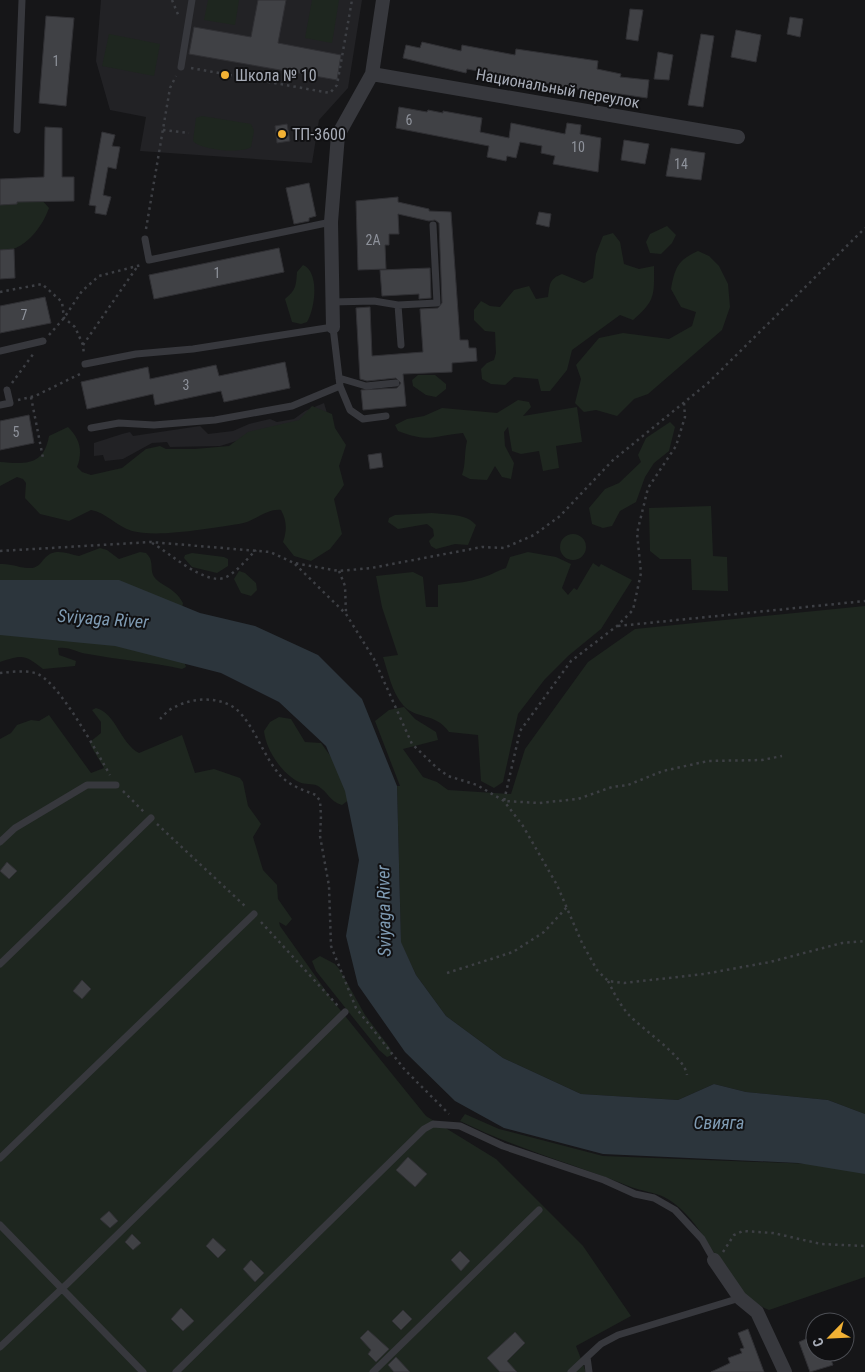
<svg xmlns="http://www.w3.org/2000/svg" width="865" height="1372" font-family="'Roboto Condensed',sans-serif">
	<rect width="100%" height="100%" fill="#161618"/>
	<!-- built -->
	<path fill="#222225" d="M101 0H362L348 88 319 120 312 163 140 151 146 117 110 110 96 61Z
		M324 403 327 413 220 446 170 447 167 442 152 443 123 459 105 461 103 455 94 456V443L122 434 130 432 133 436 200 426 208 434 233 431 249 424 270 419 277 422 294 419 305 411Z"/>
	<!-- green -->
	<path fill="#1e261f" d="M208 0H239L235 25 204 20Z
		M312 0H339L332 43 305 38Z
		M109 34 160 44 154 76 102 66Z
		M202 116 251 124 254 131 251 147C242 154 200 150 193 141L196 118Z
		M41 199 49 208C42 228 24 251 0 252V200Z
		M667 226 676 235 672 243 661 254 650 253 646 242 650 234Z
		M613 233 620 242 624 264 639 269 654 266C654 295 656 300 633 320L620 315 572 350 567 370 550 391H541L538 379 514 377 505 385 491 384 482 379 481 369 487 363 494 360 496 353 495 332 485 331 474 320V310L481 301 490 306 500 307 514 290 529 286 536 299 548 297C550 284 549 279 562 274L584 283 593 278 596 254 603 236Z
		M698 251 709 256 719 266 728 284 730 307 722 330 648 394 634 399 617 416 596 410 584 412 575 403 581 379 576 365 599 338 623 333 669 339 692 326 696 312 681 307 671 289C675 267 678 260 698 251Z
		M303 265C320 272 315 309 307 322L301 324 292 322 285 299C296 290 296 286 297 272Z
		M418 375H435L446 384V389L436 397 426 395 413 386 412 380Z
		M518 400 529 402 531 407 523 416 577 407 582 442 556 446 559 468 543 471 539 451 521 454 512 451 508 427 504 432 505 446 514 463 511 479 502 477 495 466 487 480 470 479 462 475C466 464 464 453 467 441L463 433C432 436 430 443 398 431L395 425 407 419 424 416 442 408 497 413Z
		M312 406 332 414 335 428 346 445 339 466 344 485 334 499 342 534 330 549 311 561 294 556 283 542C287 530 287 521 281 510 267 508 254 522 239 524 211 528 158 538 132 531 116 526 107 513 91 510L69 521 40 514 25 498 26 483 23 479 17 477 0 486V462C25 464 44 466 49 436L68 427C80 439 83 451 77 467L82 472 91 475 122 468 146 449 160 446 166 449H195L229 446 248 432 299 420Z
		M670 422 675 427 669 451 654 463 645 477 636 502 620 511 612 526 603 528 592 524 589 508 605 489 619 483 641 462 638 455 646 438Z
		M711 506 713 556 727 557 728 591 692 590 691 559H660L650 551 649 508Z
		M432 513C446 515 466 513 476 525L468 545 455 544 436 549 431 546 429 541 434 536 433 529 427 524 398 529 388 522 389 518 395 515Z
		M560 547a13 13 0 1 1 26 0a13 13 0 1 1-26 0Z
		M100 548 107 550 119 559 140 552 146 553C154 560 150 567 153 575 159 586 174 586 183 603L182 608 0 584V564C11 563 22 569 32 568 39 567 41 562 45 558 55 547 68 554 79 556Z
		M528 552 556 557 571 564 562 588 568 595 574 588 577 590 593 563 599 567 601 564 632 580 601 629 568 656 545 679 518 714 503 782 494 788 481 781 478 735 449 732C435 712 416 720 403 705 392 693 388 672 383 657L398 655 382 607 376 576 413 572 423 577 426 607H438V585C451 583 465 583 477 579 488 577 496 571 506 568L510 557Z
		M192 553 224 557 228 559V566L217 573 192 567 184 558 185 555Z
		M239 571 245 573 256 583 257 590 251 596 241 593 234 579Z
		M865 606V1114L828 1100 746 1092 714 1084 678 1100 581 1094 503 1058 446 1016 416 975 401 943 397 786H400L375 721 389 710 404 707 415 719 436 732 438 740 403 749 423 777 437 782 448 790 511 794 525 749 588 662 635 629Z
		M0 633 84 635 183 658 186 667 182 669C151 662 120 660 88 654 78 653 69 646 58 648L59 655 76 661 75 666 43 669C24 654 23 655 0 662Z
		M96 708C116 713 120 743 139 753L182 735 195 773 214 769 240 778 243 782 248 806 261 824 253 837 263 870 277 885 278 899 292 919 286 926 279 922 280 926 333 1001 426 1116 496 1159 583 1246 631 1316 576 1346 586 1372H0V739L11 733 17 725 31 720 39 721 49 715 91 773 104 768 91 746 90 742 101 733V722L92 710Z
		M279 717 291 719 305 742 321 743 337 765 350 799 342 805C330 802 328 792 318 786 312 783 305 785 299 782 282 774 266 750 264 731L270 722Z
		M320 956 335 964 340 970 365 1015 390 1048 392 1055 387 1057 379 1050 316 971 312 961Z
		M465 1114 499 1129 603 1156 865 1166V1277L769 1310C720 1290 711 1222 664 1197 654 1192 641 1191 631 1187 574 1164 515 1148 460 1121Z"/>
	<!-- water -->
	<path fill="#2c353c" d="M0 580H119L200 613 255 626 318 655 362 699 397 786 401 942 416 975 446 1016 503 1058 581 1094 678 1100 714 1084 746 1092 828 1100 865 1114V1174L798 1163 603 1154 504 1128 455 1101 405 1052 358 985 346 936 359 860 345 791 326 746 279 702 221 673 115 646 0 635Z"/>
	<!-- building -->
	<path fill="#404145" stroke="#303034" d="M258 0H286L278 43 341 55 337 80 189 54 194 27 251 37Z
		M630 9 643 10 638 41 626 39Z
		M46 16 74 18 66 106 39 103Z
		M790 17 803 19 800 37 787 34Z
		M736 30 761 35 756 62 731 57Z
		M701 34 714 36 703 107 688 105Z
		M422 42 461 51 462 45 515 55 516 49 598 61 597 69 621 74 620 77 649 80 647 98 599 91V93L467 69 466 73 403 58 406 45 420 48Z
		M658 52 673 55 669 80 654 79Z
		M399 107 427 112 428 110 443 113V111L482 118 480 132 509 138 511 123 565 134 567 123 581 125 580 134 601 138 598 172 553 164 555 156 541 153 542 146 520 142 516 158 507 156 506 161 487 157 489 146 396 128Z
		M287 124 290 141 277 143 275 126Z
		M45 127 62 128V177H74V201L17 202V204L0 205V179L44 177Z
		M102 132 115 135 112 146 120 147 116 169 108 167 103 195 111 197 106 215 95 213 96 206 89 205Z
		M624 140 649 144 645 164 621 160Z
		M671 148 705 153 701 180 666 176Z
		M309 183 316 216 309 218V221L294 224 286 188Z
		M398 197V202L429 209V211L451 212 460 340H468L469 348H476L477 361 452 363V372L403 374 406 406 363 410 361 390 397 388 401 383 396 378 367 381 360 379 356 308 370 307 372 356 423 352 420 309 438 308 442 303 439 223 435 220 429 221 398 214 399 234H389V245H385L386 269 358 270 356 201Z
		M539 212 551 214 549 227 536 224Z
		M279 248 284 272 154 299 149 275Z
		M14 249 15 278 0 279V250Z
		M430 268 431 298 419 299V294L382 296 380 270Z
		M45 297 51 323 0 333V306Z
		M285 362 290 388 224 402 221 391 155 405 153 394 87 409 81 382 148 367 150 379 216 365 219 376Z
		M29 415 34 443 0 450V421Z
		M381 453 383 467 370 469 368 455Z
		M7 862 17 871 9 879 0 871Z
		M82 980 91 989 82 999 73 991Z
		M408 1157 427 1174 415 1187 396 1170Z
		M109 1211 118 1221 110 1228 100 1219Z
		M132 1234 141 1243 133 1250 125 1242Z
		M213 1238 226 1250 218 1258 206 1246Z
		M460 1251 470 1261 461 1271 451 1260Z
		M251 1260 264 1273 255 1282 243 1269Z
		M181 1308 194 1321 183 1331 171 1319Z
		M403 1310 412 1319 401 1330 392 1321Z
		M748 1329 764 1372H711L730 1363 728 1358 742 1353 740 1349 744 1348 738 1333Z
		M368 1330 389 1349 376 1362 368 1354 371 1350 360 1338Z
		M515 1332 525 1343 507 1361 517 1372H500L487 1358Z
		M815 1335V1352H828L833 1365 810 1372 799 1342Z
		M396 1357 410 1372H394L388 1365Z"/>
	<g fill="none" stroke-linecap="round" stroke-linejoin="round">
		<!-- path -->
		<path stroke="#3d3f44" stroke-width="2.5" stroke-dasharray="2.5 4" stroke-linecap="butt" d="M172 0 179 17
			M191 68 330 93 337 85 352 0
			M163 130 189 133
			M146 229 170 88 176 76
			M0 292 42 284 62 302 64 318 75 327 83 345 84 355
			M49 335 64 318 82 291 99 276 141 265
			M83 345 137 267
			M12 383 34 353
			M31 397 43 458
			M18 400 35 396 82 373
			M684 403 685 417 676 446 648 488 637 533 641 573 633 610 617 626 571 661 520 731 504 801 539 803 578 799 612 787 628 785 663 771 708 761 762 760 782 756
			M152 543C170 553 203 584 224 578 235 574 247 559 256 550
			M0 551 151 542 270 552 294 563 339 571 371 568 482 547 504 548 534 535 560 516 612 461 708 383 865 228
			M295 564 346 614 374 659 412 744 437 768 448 776 477 785 504 801 523 826 557 885 582 943 597 970 608 981 624 983 704 974 770 962 842 943 865 941
			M339 571 345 586 346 613
			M618 626 865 601
			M0 673C11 672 24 670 35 673 58 679 97 753 110 775
			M160 719C164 715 169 709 175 707 195 696 227 696 242 715 257 733 264 756 279 774 288 785 303 790 316 795L320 801 321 816 320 836 329 886 331 946 356 1008 405 1070 449 1114
			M123 791 144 812
			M157 824 246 907
			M261 922 338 1006
			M447 973 513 952 544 932 567 907
			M608 981C614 993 620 1005 629 1015 643 1030 685 1057 687 1075
			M723 1252 734 1235 743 1231 773 1233 821 1244 865 1246"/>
		<!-- lane -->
		<path stroke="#37383d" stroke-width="7" d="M181 67 192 0
			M17 130 22 0
			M145 239 149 260 331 222
			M332 302 374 301 398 305 401 345
			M398 305 437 303 433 225
			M0 351 43 341
			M85 364 136 354 193 349 333 327 340 386 350 410 363 419 386 416
			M339 378 366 386 396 383
			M0 405 10 403 7 390
			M91 428 119 423 154 425 215 420 292 406 340 386
			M0 842 15 828 87 785H116
			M0 964 151 818
			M0 1158 254 914
			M0 1225 143 1372
			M0 1347 68 1283 345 1012
			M176 1372 424 1129 433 1124 460 1126 503 1146 604 1180 635 1194 654 1198 675 1210 702 1239 714 1260
			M373 1372 539 1210
			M571 1372 587 1357
			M589 1372 587 1357 601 1344 618 1335 740 1298"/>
		<!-- street -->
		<path stroke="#37383d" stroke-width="14" d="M372 74 738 137
			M333 327 331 222 338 135 372 74 383 0
			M714 1260 740 1298 757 1312 785 1372"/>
	</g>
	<!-- markers -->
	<g fill="#f2b134" stroke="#111113" stroke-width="2">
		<circle cx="225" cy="75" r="5"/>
		<circle cx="282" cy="134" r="5"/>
	</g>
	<g text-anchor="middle" stroke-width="4" stroke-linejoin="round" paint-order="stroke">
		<!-- number labels -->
		<g font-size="14" fill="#8e929b">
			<text x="56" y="66">1</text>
			<text x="409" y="125">6</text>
			<text x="578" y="152">10</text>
			<text x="681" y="169">14</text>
			<text x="373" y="245">2А</text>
			<text x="217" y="278">1</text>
			<text x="24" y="320">7</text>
			<text x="186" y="390">3</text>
			<text x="16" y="437">5</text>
		</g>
		<!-- poi labels -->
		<g font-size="16" fill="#a8adb8" stroke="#111113" text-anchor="start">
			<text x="235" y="81">Школа № 10</text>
			<text x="292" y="140">ТП-3600</text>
		</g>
		<!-- street labels -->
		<g font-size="16" fill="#a8adb8" stroke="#111113">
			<text transform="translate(558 88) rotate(10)" y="6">Национальный переулок</text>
		</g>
		<!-- water labels -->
		<g font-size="18" font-style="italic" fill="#7f9bb3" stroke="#111113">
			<text transform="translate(103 619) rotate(4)" y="6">Sviyaga River</text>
			<text transform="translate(384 911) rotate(-91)" y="6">Sviyaga River</text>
			<text x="719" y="1129">Свияга</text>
		</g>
	</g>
	<!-- north arrow -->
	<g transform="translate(830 1337) rotate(246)"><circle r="24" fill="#111113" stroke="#4d4f55"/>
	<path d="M0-4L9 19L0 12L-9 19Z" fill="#f2b134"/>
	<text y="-8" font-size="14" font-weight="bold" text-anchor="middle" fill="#a8adb8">С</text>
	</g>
</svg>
